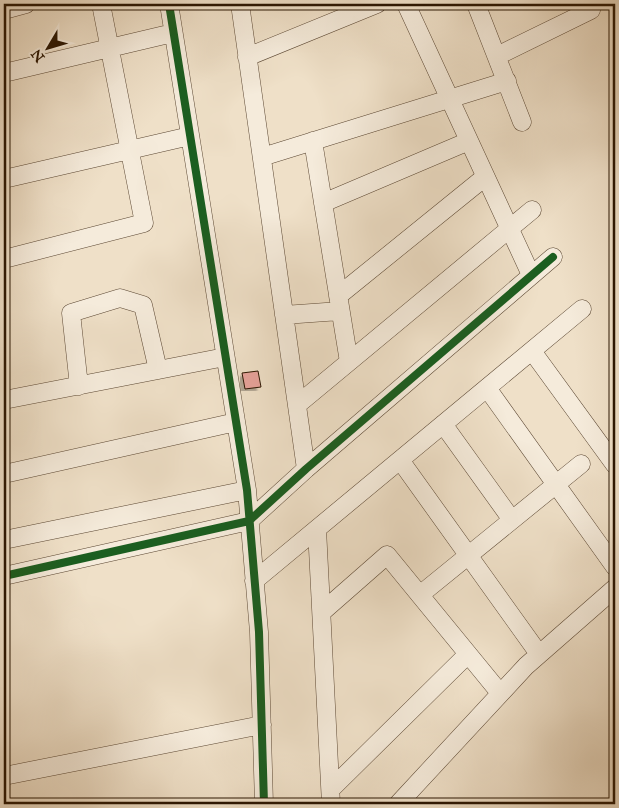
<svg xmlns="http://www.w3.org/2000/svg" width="619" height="808" font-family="'IM FELL Great Primer',serif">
	<defs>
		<filter id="shadow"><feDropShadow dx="-4" dy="4" stdDeviation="1" flood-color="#0004"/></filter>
	</defs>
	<rect width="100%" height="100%" fill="#efe0c8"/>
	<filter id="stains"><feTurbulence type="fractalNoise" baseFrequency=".004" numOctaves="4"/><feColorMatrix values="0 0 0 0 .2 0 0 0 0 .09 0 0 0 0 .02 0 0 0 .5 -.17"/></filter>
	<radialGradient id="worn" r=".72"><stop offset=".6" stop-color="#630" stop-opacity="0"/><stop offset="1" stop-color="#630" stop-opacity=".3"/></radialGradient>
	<!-- building -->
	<path fill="#e7a39b" stroke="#2b1602" filter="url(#shadow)" d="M258 371 261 387 245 389 242 373Z"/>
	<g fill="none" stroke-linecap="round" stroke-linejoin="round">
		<defs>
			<path id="minor" d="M169 4 247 490 259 632 264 804
				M240 4 306 469
				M406 4 531 275
				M476 4 522 122
				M4 10 26 4
				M497 56 591 10
				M247 57 377 4
				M4 73 173 33
				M313 141 349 362
				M262 157 507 81
				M4 179 190 136
				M323 203 469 141
				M4 259 144 223 101 4
				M338 296 485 177
				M284 315 340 311
				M532 351 615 465
				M79 386 71 313 120 298 143 305 158 370
				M487 388 615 567
				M4 400 225 357
				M297 405 532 210
				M443 424 512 520
				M400 460 539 654
				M4 474 236 422
				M317 529 331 804
				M4 540 247 490
				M4 576 249 521 306 469 553 257
				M254 581 582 309
				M421 594 581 464
				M322 612 387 555 500 693
				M4 776 262 725
				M331 789 468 654
				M398 804 526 666 615 588"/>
		</defs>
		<!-- minor casing -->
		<use href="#minor" stroke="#5c4834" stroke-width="19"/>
		<!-- minor -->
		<use href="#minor" stroke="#f5ebdb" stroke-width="18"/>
		<defs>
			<path id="cycleway" d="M169 4 247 490 259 632 264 804
				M4 576 249 521 306 469 553 257"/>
		</defs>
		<!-- cycleway casing -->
		<use href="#cycleway" stroke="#f5ebdb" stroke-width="11"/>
		<!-- cycleway -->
		<use href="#cycleway" stroke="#1b5e20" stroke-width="8"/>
	</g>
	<!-- margin -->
	<rect width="619" height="808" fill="none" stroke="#efe0c8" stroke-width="20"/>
	<rect x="5" y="5" width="609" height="798" fill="none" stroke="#2b1602" stroke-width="2.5"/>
	<rect x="10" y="10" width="599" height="788" fill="none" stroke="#2b1602"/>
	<!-- north arrow -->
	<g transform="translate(48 48) rotate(232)" stroke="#f5ebdb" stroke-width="4" paint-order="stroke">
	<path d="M0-4L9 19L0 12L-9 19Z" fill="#2b1602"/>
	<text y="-8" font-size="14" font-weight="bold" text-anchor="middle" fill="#2b1602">N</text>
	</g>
	<rect width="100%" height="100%" filter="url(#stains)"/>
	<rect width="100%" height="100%" fill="url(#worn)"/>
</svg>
